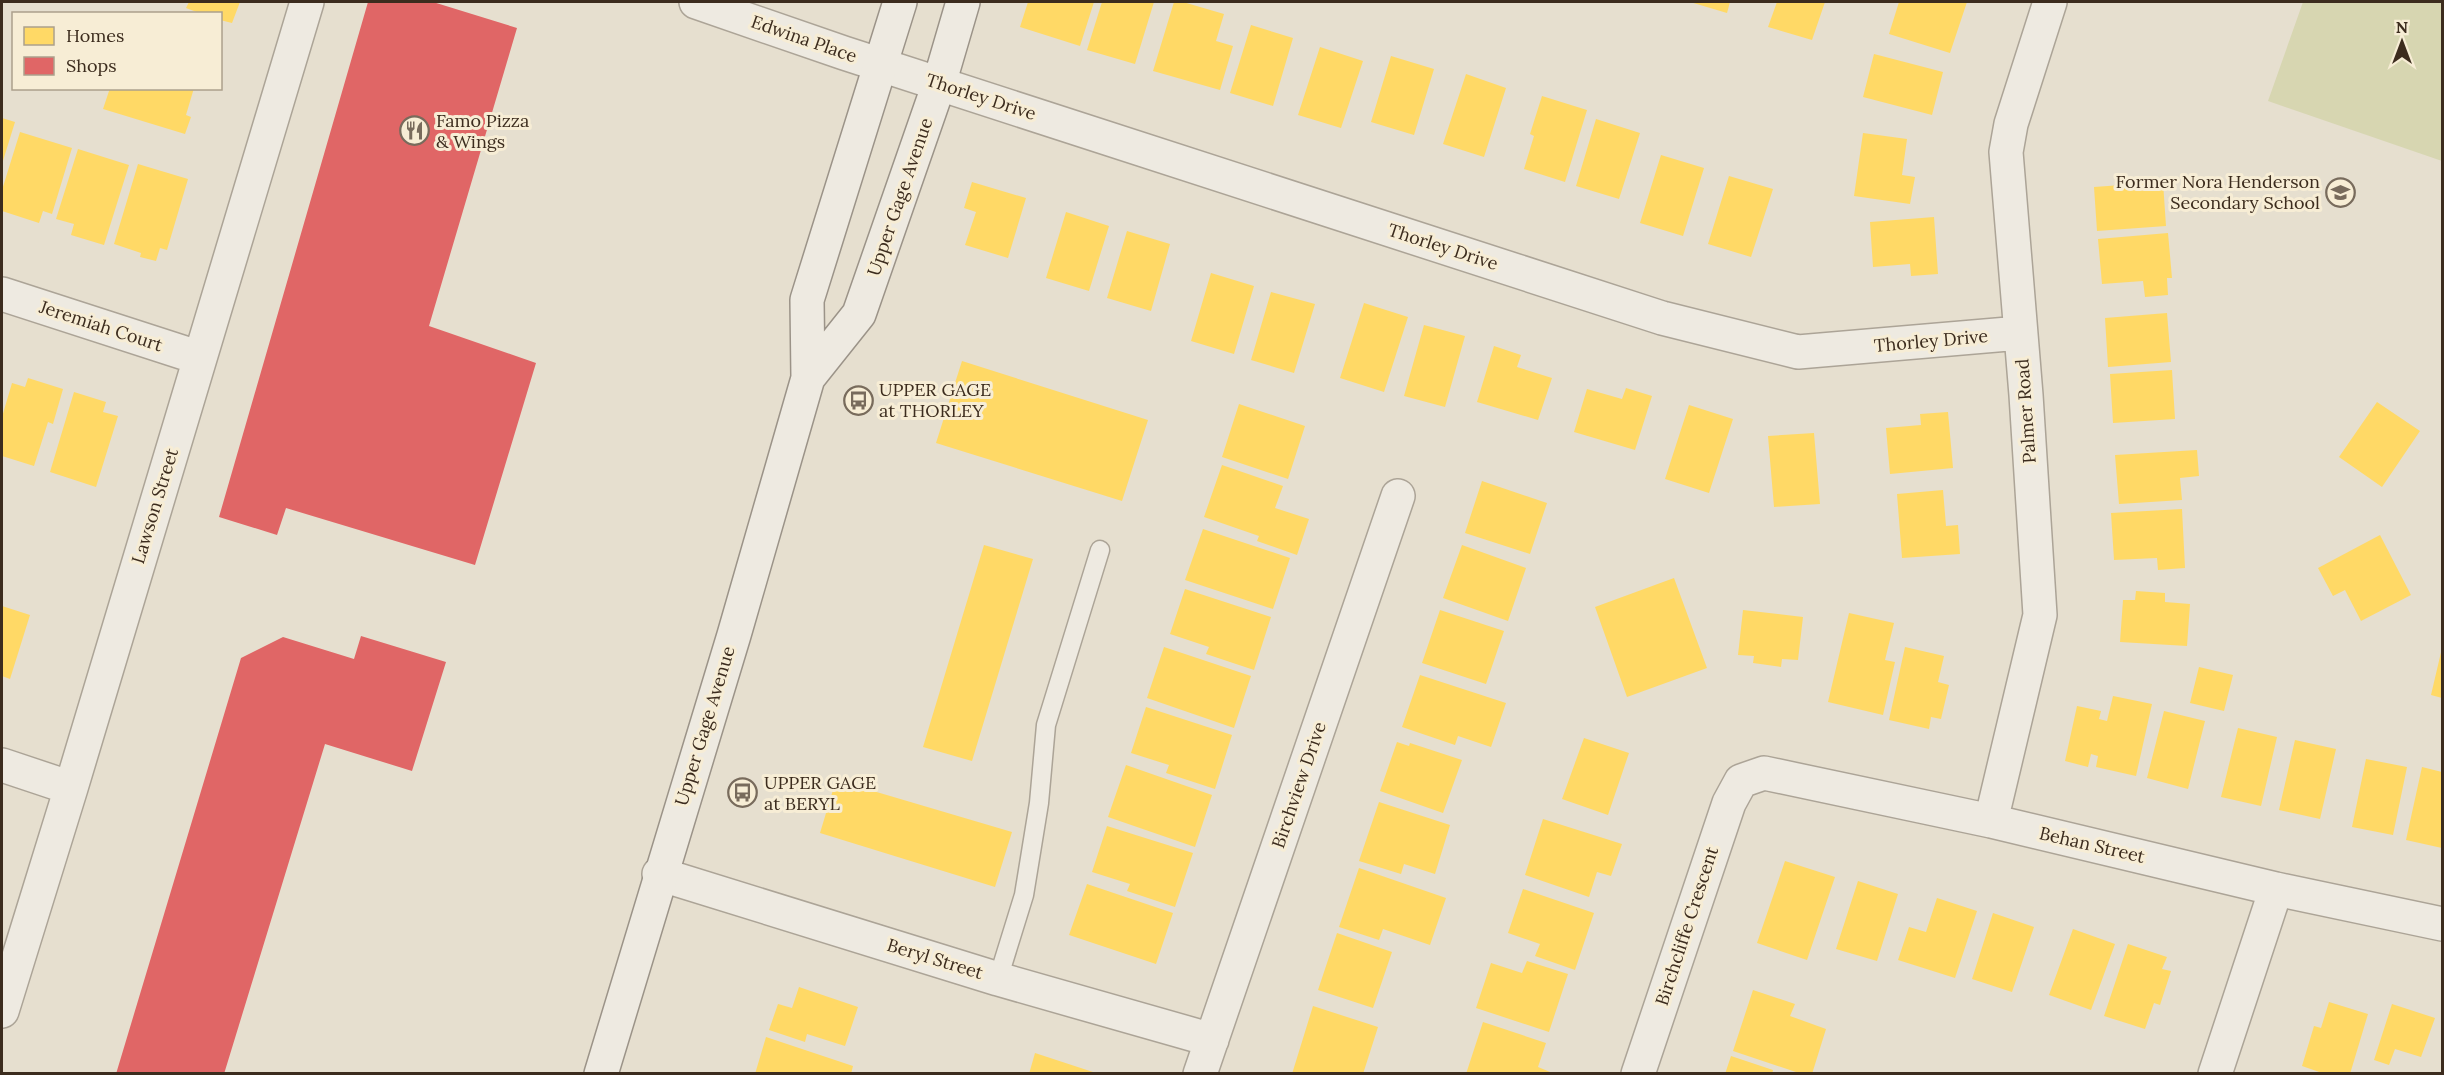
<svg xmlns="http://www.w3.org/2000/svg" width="2444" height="1075" font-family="Lora,serif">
	<rect width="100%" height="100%" fill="#e6dfcf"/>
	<!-- green -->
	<path fill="#d7d6b1" d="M2303 2H2442V161L2268 101Z"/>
	<!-- homes -->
	<path fill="#ffd966" d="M189 2H240L232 23 220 20V14H202L186 8Z
		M1028 2H1094L1080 46 1020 27Z
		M1102 2H1154L1135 64 1087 50Z
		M1174 2H1183L1224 14 1216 41 1233 46 1220 90 1153 71Z
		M1690 2H1730L1727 13Z
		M1777 2H1825L1812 40 1768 27Z
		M1899 2H1967L1950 53 1889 34Z
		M1251 25 1293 38 1273 106 1230 93Z
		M1320 47 1363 61 1341 128 1298 115Z
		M1874 54 1943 72 1932 115 1863 97Z
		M1391 56 1434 69 1414 135 1371 122Z
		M1466 74 1506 88 1484 157 1443 144Z
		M110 88H194L186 115 191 117 185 134 103 109Z
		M1542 96 1587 110 1565 182 1524 169 1534 136 1530 134Z
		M2 118 15 122 2 164Z
		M1596 119 1640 133 1619 199 1576 186Z
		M20 132 72 148 52 214 43 211 39 223 2 211V190Z
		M1863 133 1907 139 1902 175 1915 177 1910 204 1854 196Z
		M78 149 129 165 104 245 71 235 74 224 56 219Z
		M1661 155 1704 168 1683 236 1640 223Z
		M138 164 188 179 167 250 160 248 156 261 140 257 141 253 114 244Z
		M1729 176 1773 189 1751 257 1708 244Z
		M972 182 1026 198 1008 258 965 245 976 212 964 208Z
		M2163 182 2166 226 2097 231 2094 187Z
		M1066 212 1109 226 1089 291 1046 278Z
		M1934 217 1938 274 1911 276 1910 264 1873 267 1870 222Z
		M1127 231 1170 244 1151 311 1107 298Z
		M2168 233 2172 278H2167L2168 295 2145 297 2143 281 2102 284 2098 239Z
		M1211 273 1254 286 1234 354 1191 341Z
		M1271 292 1315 304 1294 373 1251 360Z
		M1364 303 1408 317 1384 392 1340 378Z
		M2167 313 2171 362 2108 367 2105 318Z
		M1424 325 1465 336 1445 407 1404 396Z
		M1494 346 1521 355 1517 367 1552 378 1538 420 1477 402Z
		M962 361 1148 420 1122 501 936 443Z
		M2172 370 2175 419 2113 423 2110 374Z
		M28 378 63 389 53 424 48 422 34 466 2 456V417L12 383 25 387Z
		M1626 388 1652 396 1635 450 1574 432 1587 389 1622 399Z
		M74 392 106 402 103 412 118 416 96 487 50 472Z
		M2377 402 2420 431 2382 487 2339 457Z
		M1239 404 1305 426 1288 479 1222 457Z
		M1689 405 1733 419 1709 493 1665 479Z
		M1948 412 1953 468 1890 474 1886 428 1921 425 1920 414Z
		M1814 433 1820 504 1774 507 1768 436Z
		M2197 450 2199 476 2180 478 2182 500 2119 504 2115 455Z
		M1222 465 1283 486 1275 508 1309 519 1297 555 1257 541 1259 536 1204 517Z
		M1482 481 1547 503 1530 554 1465 533Z
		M1943 490 1946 526 1958 525 1960 554 1902 558 1897 494Z
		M2182 509 2185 568 2158 570 2157 558 2114 560 2111 513Z
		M1203 529 1290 558 1273 609 1185 580Z
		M2380 535 2411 595 2361 621 2345 590 2333 596 2318 568Z
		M984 545 1033 559 972 761 923 747Z
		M1462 545 1526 568 1508 621 1443 598Z
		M1674 578 1707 668 1627 697 1595 607Z
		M1185 589 1271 617 1254 670 1206 654 1209 647 1170 634Z
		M2136 591 2165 593V602L2190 604 2187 646 2120 642 2123 600H2135Z
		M2 606 30 615 10 679 2 676Z
		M1440 610 1504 631 1486 684 1422 663Z
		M1743 610 1803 617 1798 660 1782 659 1781 667 1753 663 1754 656 1738 655Z
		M1849 613 1894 623 1885 660 1895 662 1883 715 1828 702Z
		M1164 647 1251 676 1234 728 1147 698Z
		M1905 647 1944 656 1938 682 1949 685 1941 719 1931 717 1929 729 1889 720Z
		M2442 648V698L2431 695Z
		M2199 667 2233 675 2224 711 2190 703Z
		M1420 675 1506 703 1491 747 1458 736 1455 745 1402 727Z
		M2113 696 2152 704 2136 776 2096 767 2098 756 2091 754 2088 767 2065 761 2077 706 2101 711 2099 719 2107 721Z
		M1146 707 1232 735 1215 789 1166 773 1169 765 1131 753Z
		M2164 711 2205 721 2188 789 2147 778Z
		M2238 728 2277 737 2261 806 2221 797Z
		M1584 738 1629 753 1608 815 1562 799Z
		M2295 740 2336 749 2320 819 2279 810Z
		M1397 742 1409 746 1410 743 1462 760 1443 813 1380 791Z
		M2366 759 2407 767 2393 835 2352 827Z
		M1126 765 1212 795 1195 847 1108 817Z
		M2422 767 2442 772V848L2406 840Z
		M836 780 1012 832 995 887 820 833Z
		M1379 802 1450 825 1435 874 1404 864 1401 874 1359 861Z
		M1543 819 1622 844 1611 876 1597 872 1589 897 1525 875Z
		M1107 826 1193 853 1175 907 1127 891 1130 884 1092 872Z
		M1785 861 1835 877 1807 960 1757 943Z
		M1359 868 1446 898 1430 945 1383 929 1379 940 1339 927Z
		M1858 881 1898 894 1877 961 1836 949Z
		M1087 884 1173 913 1156 964 1069 935Z
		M1523 889 1594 913 1575 970 1535 956 1540 944 1508 933Z
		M1937 898 1977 911 1955 978 1898 960 1909 927 1926 932Z
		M1993 913 2034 927 2012 992 1972 979Z
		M2073 929 2115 944 2091 1010 2049 995Z
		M1337 933 1392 952 1373 1008 1318 990Z
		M2128 944 2167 957 2162 969 2171 971 2160 1005 2154 1003 2145 1029 2104 1016Z
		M1527 961 1568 974 1549 1032 1476 1008 1491 963 1522 973Z
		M799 987 858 1007 845 1046 807 1034 805 1042 769 1030 778 1004 792 1008Z
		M1753 990 1795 1004 1790 1016 1826 1029 1812 1074H1802L1733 1051Z
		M2329 1002 2368 1014 2350 1074H2325L2302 1066 2314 1026 2321 1028Z
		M2392 1004 2435 1018 2421 1057 2395 1049 2389 1065 2374 1060Z
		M1313 1006 1378 1027 1363 1074H1292Z
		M1483 1022 1546 1043 1538 1067 1555 1074H1466Z
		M766 1037 853 1066 851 1074H755Z
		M1035 1053 1096 1073V1074H1029Z
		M1731 1056 1773 1070 1772 1074H1725Z"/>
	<!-- shops -->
	<path fill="#e06666" d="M368 2H433L517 28 429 326 536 363 475 565 286 508 277 535 219 517Z
		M361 636 446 662 412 771 325 744 224 1074H116L241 658 283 637 354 659Z"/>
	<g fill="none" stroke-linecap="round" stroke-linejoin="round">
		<defs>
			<path id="service" d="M998 979 1024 895 1039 803 1046 725 1100 550"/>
			<path id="minor" d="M696 2 844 53 1662 318 1798 352 2020 333
				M2 294 200 358
				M2 765 71 788
				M1991 821 2040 615 2026 395 2006 152 2011 124 2050 2
				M659 874 998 979 1212 1040
				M2 1011 71 788 307 2
				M1200 1074 1398 496
				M1638 1074 1729 803 1741 781 1764 773 1991 821 2276 889 2442 924
				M2215 1074 2276 889"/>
			<path id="secondary" d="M808 378 859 314 939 84 963 2
				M601 1074 734 635 808 378 807 300 900 2"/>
		</defs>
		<!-- service casing -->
		<use href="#service" stroke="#aca497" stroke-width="21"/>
		<!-- minor casing -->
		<use href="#minor" stroke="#aca497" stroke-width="36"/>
		<!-- secondary casing -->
		<use href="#secondary" stroke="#9b9388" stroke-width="36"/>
		<!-- service -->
		<use href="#service" stroke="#eeeae1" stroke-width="18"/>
		<!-- minor -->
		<use href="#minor" stroke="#eeeae1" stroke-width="33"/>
		<!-- secondary -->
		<use href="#secondary" stroke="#eeeae1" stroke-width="33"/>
	</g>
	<!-- icons -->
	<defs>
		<symbol id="restaurant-ring" viewBox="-11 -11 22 22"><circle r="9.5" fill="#f7edd5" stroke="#786b5c" stroke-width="1.5"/><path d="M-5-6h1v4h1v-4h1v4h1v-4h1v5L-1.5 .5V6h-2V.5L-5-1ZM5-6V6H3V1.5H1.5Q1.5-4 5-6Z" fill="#786b5c"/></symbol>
		<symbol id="school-ring" viewBox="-11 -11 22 22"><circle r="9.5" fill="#f7edd5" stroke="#786b5c" stroke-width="1.5"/><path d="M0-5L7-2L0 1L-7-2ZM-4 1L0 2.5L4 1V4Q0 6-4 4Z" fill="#786b5c"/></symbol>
		<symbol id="bus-ring" viewBox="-11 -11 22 22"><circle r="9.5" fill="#f7edd5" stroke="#786b5c" stroke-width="1.5"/><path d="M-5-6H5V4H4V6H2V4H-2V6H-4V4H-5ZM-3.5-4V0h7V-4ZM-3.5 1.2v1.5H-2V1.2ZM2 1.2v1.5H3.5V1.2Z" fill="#786b5c"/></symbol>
	</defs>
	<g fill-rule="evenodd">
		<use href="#restaurant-ring" x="398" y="114" width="33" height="33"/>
		<use href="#school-ring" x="2324" y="176" width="33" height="33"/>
		<use href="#bus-ring" x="842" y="384" width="33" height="33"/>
		<use href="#bus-ring" x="726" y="776" width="33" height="33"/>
	</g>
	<g text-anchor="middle" stroke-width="6" stroke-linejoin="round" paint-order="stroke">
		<!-- street labels -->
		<g font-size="18" fill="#3c2c1e" stroke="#f7edd5">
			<text transform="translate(804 39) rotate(19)" y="6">Edwina Place</text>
			<text transform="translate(981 97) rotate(18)" y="6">Thorley Drive</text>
			<text transform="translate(900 197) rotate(-71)" y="6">Upper Gage Avenue</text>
			<text transform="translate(1443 247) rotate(18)" y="6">Thorley Drive</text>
			<text transform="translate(101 326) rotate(18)" y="6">Jeremiah Court</text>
			<text transform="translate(1931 341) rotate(-5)" y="6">Thorley Drive</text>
			<text transform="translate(2026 411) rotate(-94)" y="6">Palmer Road</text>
			<text transform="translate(155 506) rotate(-73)" y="6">Lawson Street</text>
			<text transform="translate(705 726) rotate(-73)" y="6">Upper Gage Avenue</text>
			<text transform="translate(1299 785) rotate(-71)" y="6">Birchview Drive</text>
			<text transform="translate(2092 845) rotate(13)" y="6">Behan Street</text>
			<text transform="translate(1687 926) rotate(-72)" y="6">Birchcliffe Crescent</text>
			<text transform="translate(935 959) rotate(17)" y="6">Beryl Street</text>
		</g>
		<!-- poi labels -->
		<g font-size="18" fill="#3c2c1e" stroke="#f7edd5" text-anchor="start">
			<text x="436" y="127">Famo Pizza<tspan x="436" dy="21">&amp; Wings</tspan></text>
			<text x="2320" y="188" text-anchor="end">Former Nora Henderson<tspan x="2320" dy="21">Secondary School</tspan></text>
			<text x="879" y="396">UPPER GAGE<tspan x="879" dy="21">at THORLEY</tspan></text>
			<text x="764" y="789">UPPER GAGE<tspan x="764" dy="21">at BERYL</tspan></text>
		</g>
	</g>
	<!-- border -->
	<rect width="2444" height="1075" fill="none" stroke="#3c2c1e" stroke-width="6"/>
	<!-- legend -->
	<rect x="12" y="12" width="210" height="78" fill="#f7edd5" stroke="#aca08c" stroke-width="1.5"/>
	<rect x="24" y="27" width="30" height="18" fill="#ffd966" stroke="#aca08c" stroke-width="1.5"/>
	<text x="66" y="42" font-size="18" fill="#3c2c1e">Homes</text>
	<rect x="24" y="57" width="30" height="18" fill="#e06666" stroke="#aca08c" stroke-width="1.5"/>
	<text x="66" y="72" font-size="18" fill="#3c2c1e">Shops</text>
	<!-- north arrow -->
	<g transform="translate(2402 42)" stroke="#f7edd5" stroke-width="4.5" paint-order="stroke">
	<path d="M0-4.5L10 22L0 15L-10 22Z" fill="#3c2c1e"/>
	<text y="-9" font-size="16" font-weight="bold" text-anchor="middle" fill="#3c2c1e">N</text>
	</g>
</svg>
